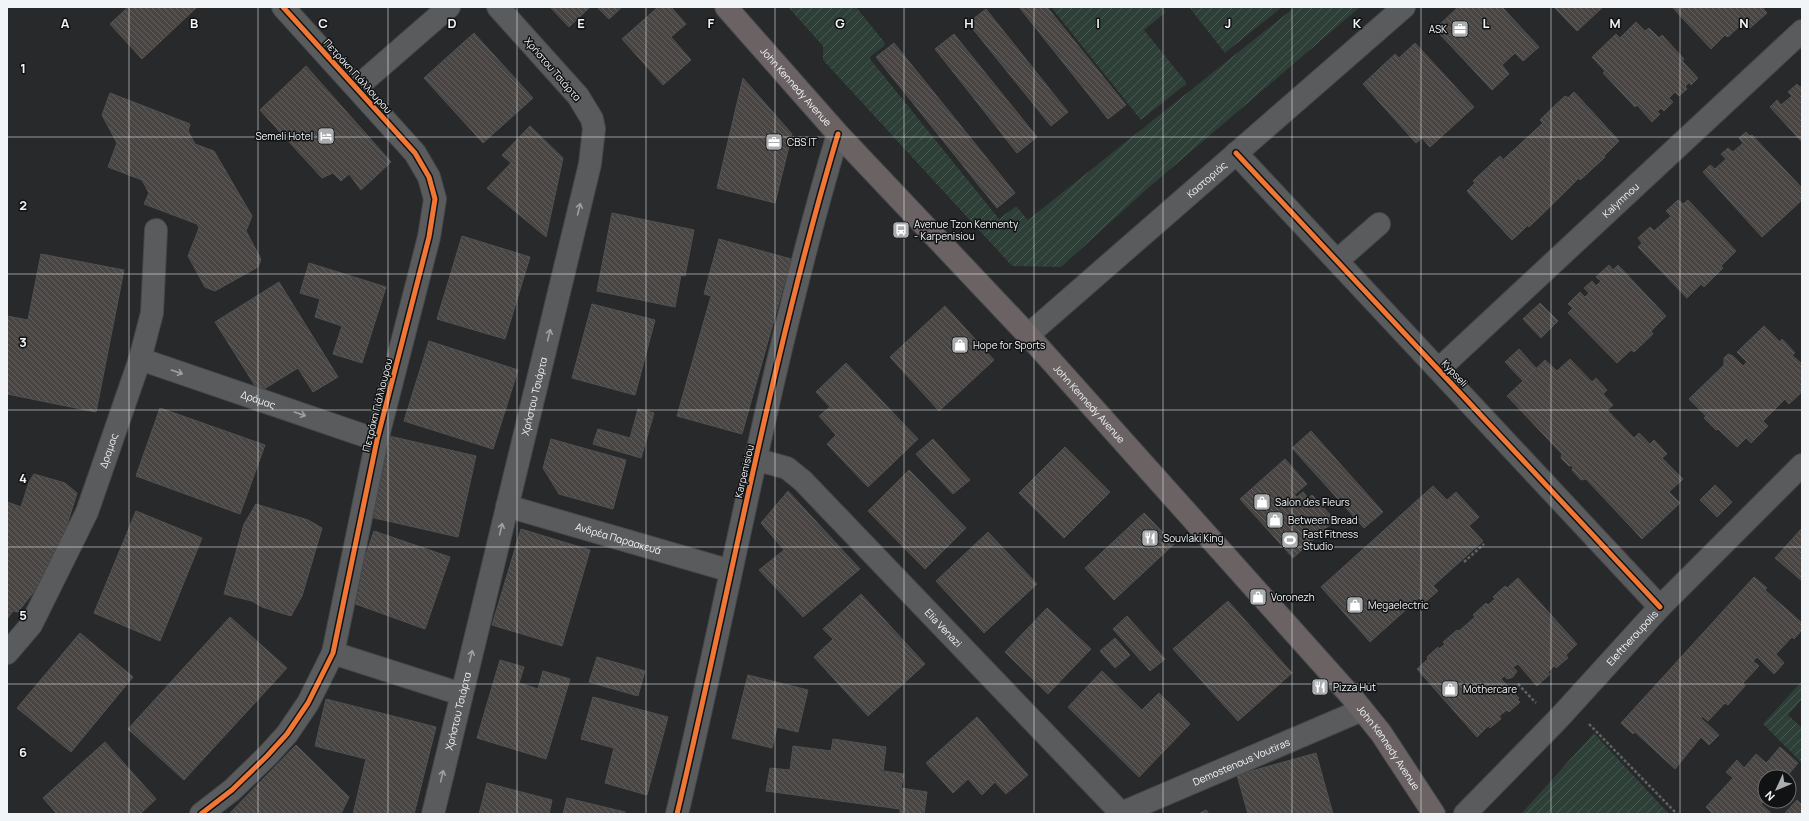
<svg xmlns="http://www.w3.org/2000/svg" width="1809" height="821" font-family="Manrope,sans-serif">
	<defs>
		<pattern id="garden-furrows" width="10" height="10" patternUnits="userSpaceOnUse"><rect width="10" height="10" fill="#2e3f37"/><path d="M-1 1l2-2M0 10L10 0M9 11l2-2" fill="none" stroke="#4d5b55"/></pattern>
		<pattern id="building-back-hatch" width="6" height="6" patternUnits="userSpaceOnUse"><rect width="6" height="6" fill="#484543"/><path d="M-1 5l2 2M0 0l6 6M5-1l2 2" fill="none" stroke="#63605f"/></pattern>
	</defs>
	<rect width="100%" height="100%" fill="#27292b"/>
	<!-- garden -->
	<path fill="url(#garden-furrows)" d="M788 7H856L885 43 884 46 871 56 870 59 999 219 1015 207H1017L1028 220 1295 7H1360L1147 189 1061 267 1012 266 823 60V46Z
		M1051 7H1163L1165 13 1144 30 1186 82V84L1141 120Z
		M1189 7H1282L1225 53Z
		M1802 681V699L1788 715 1802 728V763L1763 724Z
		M1594 733 1669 814H1521Z"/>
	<!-- building -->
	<path fill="url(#building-back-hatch)" stroke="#505151" d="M128 7H197L142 59 110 24Z
		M550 7H590L569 27Z
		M597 7H622L609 19Z
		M658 7H671L686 24 671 37 691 60 663 85 622 39Z
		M1019 7H1047L1126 105 1108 119Z
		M1458 7H1502L1539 47 1523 61 1515 53 1502 65 1509 74 1492 90 1435 29Z
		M1554 7H1603L1577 31Z
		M1672 7H1762L1767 13 1750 28 1744 22 1728 37 1725 35 1711 49Z
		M986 9 1068 112 1051 126 968 23Z
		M1636 22 1645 31 1649 28 1659 38 1662 35 1684 59 1682 61 1698 78 1691 85 1689 82 1685 87 1687 89 1679 96 1675 92 1669 98 1673 102 1664 111 1661 108 1657 112 1660 114 1652 122 1637 105 1635 107 1603 73 1605 71 1592 57 1616 34 1620 38Z
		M474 33 533 98 483 143 424 78Z
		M954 34 1037 137 1017 153 935 49Z
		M894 43 1015 193 997 208 876 57Z
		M1415 43 1474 107 1430 147 1422 138 1416 143 1363 84 1395 54 1399 58Z
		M306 66 391 162 361 190 349 174 341 181 333 173 322 178 260 110Z
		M743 78 792 134 775 203 717 188Z
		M1797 84 1800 87 1802 86V142L1770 107 1777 100 1781 105 1792 96 1788 92Z
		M1574 92 1619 141 1604 156 1605 157 1580 180 1579 178 1529 227 1528 225 1512 240 1467 191 1475 183 1473 181 1500 156 1503 160 1543 123 1540 120 1565 96 1568 98Z
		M1574 92 1619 141 1604 156 1605 157 1580 180 1579 178 1529 227 1528 225 1512 240 1467 191 1475 183 1473 181 1500 156 1503 160 1543 123 1540 120 1565 96 1568 98Z
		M110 93 190 124 188 131 195 144 214 151 252 216 246 231 261 259 258 267 215 291 205 287 188 256 199 228 197 224 144 204 149 193 142 180 108 167 117 143 102 115Z
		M530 126 563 158 546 237 487 188 511 163 502 155Z
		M1746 132 1750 136 1752 135 1802 188V200L1762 237 1703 172 1710 165 1715 169 1726 159 1721 154 1728 148 1733 152 1743 143 1739 138Z
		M1678 200 1683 204 1688 200 1736 251 1721 266 1723 268 1704 287 1701 284 1687 298 1638 247 1642 243 1638 238 1650 227 1654 231 1671 216 1666 211Z
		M612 213 694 230 685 276 681 275 675 307 597 291Z
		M462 236 530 257 505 339 437 319Z
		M719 239 791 259 742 434 677 416 711 296 704 294Z
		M41 254 124 270 96 412 7 394V316L28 320Z
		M309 263 386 287 362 363 333 354 342 326 315 317 320 299 300 293Z
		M1609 265 1613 270 1618 265 1666 316 1651 331 1653 334 1634 352 1631 350 1617 363 1568 313 1573 308 1568 304 1580 292 1585 297 1589 293 1584 288 1592 281 1596 286 1601 281 1596 277Z
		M279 282 338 377 313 392 298 368 259 392 215 322Z
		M1540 303 1558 321 1541 338 1523 319Z
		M592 304 655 320 635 395 572 378Z
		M945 306 994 360 939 411 890 357Z
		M1764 326 1780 342 1782 339 1795 353 1792 355 1802 364V392L1789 404 1785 399 1763 421 1768 426 1751 443 1746 438 1737 447 1718 429 1716 430 1704 418 1706 416 1689 399 1724 365V358L1728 354 1733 356 1743 366 1747 362 1737 352Z
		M429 341 518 370 493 449 404 421Z
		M1519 349 1536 368 1523 381 1505 362Z
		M1570 359 1592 382 1596 378 1607 390 1603 394 1613 405 1607 410 1634 438 1639 433 1650 444 1654 440 1667 454 1662 458 1683 479 1669 492 1680 503 1642 539 1586 479 1581 480 1572 470 1573 466H1569L1561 458 1562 454 1507 396 1545 360 1557 371Z
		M846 363 918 439 868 487 827 444 836 435 819 416 830 407 816 392Z
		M160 408 265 445 240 514 136 476Z
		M638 409 654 413 641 458 593 444 598 429 630 438Z
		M1311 431 1383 512 1364 528 1292 448Z
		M389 436 476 456 458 537 370 517Z
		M551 439 626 460 613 509 559 494 543 468Z
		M933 439 970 480 953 494 916 454Z
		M1065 447 1110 492 1064 538 1019 493Z
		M1285 459 1307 484 1294 495 1297 497 1303 492 1308 498 1312 495 1335 520 1293 558 1240 499Z
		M909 470 966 528 925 569 868 511Z
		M34 474 65 483 77 493 54 566 18 612 13 611 7 619V502L21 507 29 482Z
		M1715 485 1732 502 1717 517 1700 500Z
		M1433 486 1447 500 1456 492 1479 517 1469 526 1483 541 1433 586 1438 591 1424 603 1419 598 1370 642 1321 587Z
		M788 491 860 569 803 617 759 570 784 550 761 523Z
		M256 504 308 520 322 528 302 596 291 616 262 607 252 601 224 594 244 524Z
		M136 511 202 538 160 641 94 613Z
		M1144 513 1174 544 1114 600 1085 568Z
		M1802 528V581L1775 558Z
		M521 529 590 550 562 646 492 625Z
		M374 531 450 557 425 629 350 602Z
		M988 532 1037 584 984 633 936 581Z
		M1754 577 1767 588 1765 590 1802 623V630L1794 639 1792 637 1776 654 1784 663 1774 674 1757 657 1753 661 1759 666 1743 683 1745 686 1728 705 1725 703 1708 721 1702 716 1701 718 1719 735 1709 745 1701 737 1675 769 1635 732 1633 734 1621 723Z
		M1518 578 1577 644 1566 655 1568 658 1556 668 1554 666 1548 672 1550 674 1537 686 1518 664 1513 667 1517 671 1513 677 1507 679 1504 676 1501 679 1519 698 1517 700 1520 702 1509 712 1507 710 1499 716 1501 719 1490 728 1488 726 1477 737 1417 669 1428 659 1427 657 1438 647 1439 649 1445 644 1443 642 1457 630 1459 631 1475 617 1473 615 1486 603 1488 605 1495 599 1493 597 1505 586 1507 588Z
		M861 594 925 664 868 716 814 657 833 639 823 629Z
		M1228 601 1292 673 1238 721 1173 649Z
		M1047 608 1091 649 1048 694 1005 652Z
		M1127 616 1165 659 1150 671 1113 629Z
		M230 617 287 668 184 780 128 729Z
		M80 633 133 677 71 752 17 708Z
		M1115 638 1130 655 1115 668 1100 651Z
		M597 657 645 671 638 696 589 682Z
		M500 660 524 667 519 683 538 689 543 671 570 679 546 759 477 738Z
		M1102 671 1142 710 1159 693 1190 724 1139 777 1068 707Z
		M748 675 808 690 798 732 777 727 772 748 732 738Z
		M593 697 668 717 647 795 605 783 614 748 581 739Z
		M326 699 436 727 414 814H353L366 759 315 746Z
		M977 717 1028 775 1006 794 995 782 982 795 968 779 953 793 926 763Z
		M833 739 886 747 883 771 904 774 901 788 927 792 924 814H900V809L766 791 770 768 790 770 793 746 831 751Z
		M105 742 156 799 140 814H57L43 798Z
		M296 745 349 797 341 814H229Z
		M1780 747 1798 763 1787 776 1769 760Z
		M1316 753 1333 814H1248L1237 775Z
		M1756 754 1766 763 1769 760 1787 776 1765 777V800L1761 804 1772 814H1713L1706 807 1733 778 1726 772 1737 760 1744 768Z
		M487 783 552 800 549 814H479Z
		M567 798 625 812V814H563Z
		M1797 800 1802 805V814H1784Z
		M1206 810 1209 814H1198Z"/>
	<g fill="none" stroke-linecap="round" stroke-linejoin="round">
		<defs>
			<g id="minor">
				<path d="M357 87 449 7"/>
				<path d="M1236 153 1660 607"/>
				<path d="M1338 260 1379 224"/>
				<path id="s1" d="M1028 335 1404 7"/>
				<path id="s2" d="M140 359 377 440"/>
				<path id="s3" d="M1439 369 1802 31"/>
				<path id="s4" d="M755 459 787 468 803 481 1121 813"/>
				<path id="s5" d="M507 506 731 571"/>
				<path id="s6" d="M7 653 31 625 87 512 140 359 152 313 156 230"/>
				<path d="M333 653 461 694"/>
				<path d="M201 814 232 790 267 756 287 734 308 703 333 653 377 440 429 237 435 199 429 177 415 153 283 7"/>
				<path id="s7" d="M433 814 590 164 594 129 592 119 578 96 498 7"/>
				<path d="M677 814C731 587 771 358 838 134"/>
				<path id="s8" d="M1119 814 1362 710"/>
				<path id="s9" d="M1465 814 1559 718 1660 607 1802 465"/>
			</g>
			<g id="major">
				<path id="s10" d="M726 7 838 134 1028 335 1351 696 1381 733 1434 814"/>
			</g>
		</defs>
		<!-- minor casing -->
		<use href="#minor" stroke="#45474a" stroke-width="24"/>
		<!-- major casing -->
		<use href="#major" stroke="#45474a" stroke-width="24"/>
		<!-- path -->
		<path stroke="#606263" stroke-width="2.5" stroke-dasharray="3 2" stroke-linecap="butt" d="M1464 562 1484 544
			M1518 684 1536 703
			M1589 724 1677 814"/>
		<!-- minor -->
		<use href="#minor" stroke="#595b5d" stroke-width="22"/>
		<!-- major -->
		<use href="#major" stroke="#6a6263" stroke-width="22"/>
		<defs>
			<path id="cycleway" d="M1236 153 1660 607
				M201 814 232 790 267 756 287 734 308 703 333 653 377 440 429 237 435 199 429 177 415 153 283 7
				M677 814C731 587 771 358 838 134"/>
		</defs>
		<!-- cycleway casing -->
		<use href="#cycleway" stroke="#101213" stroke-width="8"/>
		<!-- cycleway -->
		<use href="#cycleway" stroke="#f07635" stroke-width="5"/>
	</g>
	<!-- one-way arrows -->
	<defs><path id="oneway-shaft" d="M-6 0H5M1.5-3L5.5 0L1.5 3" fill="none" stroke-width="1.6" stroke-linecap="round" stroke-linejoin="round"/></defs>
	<g stroke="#9ea0a3">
		<use href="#oneway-shaft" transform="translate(579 209) rotate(-76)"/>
		<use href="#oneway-shaft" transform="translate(549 335) rotate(-76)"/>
		<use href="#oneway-shaft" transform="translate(177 372) rotate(19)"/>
		<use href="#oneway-shaft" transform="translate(300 414) rotate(19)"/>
		<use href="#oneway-shaft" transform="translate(501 529) rotate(-76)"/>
		<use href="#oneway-shaft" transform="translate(471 656) rotate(-76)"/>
		<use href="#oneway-shaft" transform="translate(442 776) rotate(-77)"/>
	</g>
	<!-- grid -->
	<path fill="none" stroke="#f2f5f8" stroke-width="1" stroke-opacity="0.55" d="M129 7V814M258 7V814M388 7V814M517 7V814M646 7V814M775 7V814M904 7V814M1034 7V814M1163 7V814M1292 7V814M1421 7V814M1551 7V814M1680 7V814M7 137H1802M7 274H1802M7 410H1802M7 547H1802M7 684H1802"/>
	<!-- icons -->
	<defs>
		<symbol id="office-square" viewBox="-11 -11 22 22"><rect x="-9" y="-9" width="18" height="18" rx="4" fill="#abaeb0" stroke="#101213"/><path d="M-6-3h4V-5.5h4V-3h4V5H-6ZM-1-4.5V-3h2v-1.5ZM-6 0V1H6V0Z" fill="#fff"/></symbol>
		<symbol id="hotel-square" viewBox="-11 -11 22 22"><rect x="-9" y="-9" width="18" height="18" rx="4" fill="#abaeb0" stroke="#101213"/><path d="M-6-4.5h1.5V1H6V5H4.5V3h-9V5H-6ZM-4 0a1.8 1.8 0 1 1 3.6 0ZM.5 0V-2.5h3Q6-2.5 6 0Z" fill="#fff"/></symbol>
		<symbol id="bus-square" viewBox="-11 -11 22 22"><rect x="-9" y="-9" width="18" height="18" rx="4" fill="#abaeb0" stroke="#101213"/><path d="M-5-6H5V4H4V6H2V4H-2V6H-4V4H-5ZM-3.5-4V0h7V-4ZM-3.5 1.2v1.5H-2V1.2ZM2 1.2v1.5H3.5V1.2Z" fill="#fff"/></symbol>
		<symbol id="shop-square" viewBox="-11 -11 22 22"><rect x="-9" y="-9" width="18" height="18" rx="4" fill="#abaeb0" stroke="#101213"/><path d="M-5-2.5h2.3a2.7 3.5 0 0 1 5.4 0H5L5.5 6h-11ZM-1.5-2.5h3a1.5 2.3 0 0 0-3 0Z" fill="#fff"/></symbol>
		<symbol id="restaurant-square" viewBox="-11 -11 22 22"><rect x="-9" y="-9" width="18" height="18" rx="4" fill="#abaeb0" stroke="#101213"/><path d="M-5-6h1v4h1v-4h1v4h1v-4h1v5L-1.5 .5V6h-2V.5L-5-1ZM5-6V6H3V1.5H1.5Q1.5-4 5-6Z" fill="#fff"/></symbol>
		<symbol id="stadium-square" viewBox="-11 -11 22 22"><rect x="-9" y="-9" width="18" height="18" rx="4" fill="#abaeb0" stroke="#101213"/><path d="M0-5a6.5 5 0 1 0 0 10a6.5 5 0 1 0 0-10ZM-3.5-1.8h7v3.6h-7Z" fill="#fff"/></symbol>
	</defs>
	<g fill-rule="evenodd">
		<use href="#office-square" x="1450" y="19" width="20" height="20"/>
		<use href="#hotel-square" x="316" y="126" width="20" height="20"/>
		<use href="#office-square" x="764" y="132" width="20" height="20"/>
		<use href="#bus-square" x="891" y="220" width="20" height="20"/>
		<use href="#shop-square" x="950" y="335" width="20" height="20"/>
		<use href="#shop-square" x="1252" y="492" width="20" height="20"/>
		<use href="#shop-square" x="1265" y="510" width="20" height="20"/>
		<use href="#restaurant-square" x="1140" y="528" width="20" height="20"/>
		<use href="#stadium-square" x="1280" y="530" width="20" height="20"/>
		<use href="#shop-square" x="1248" y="587" width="20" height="20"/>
		<use href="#shop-square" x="1345" y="595" width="20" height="20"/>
		<use href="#restaurant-square" x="1310" y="677" width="20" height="20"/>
		<use href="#shop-square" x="1440" y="679" width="20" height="20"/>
	</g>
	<g text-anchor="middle" stroke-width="3" stroke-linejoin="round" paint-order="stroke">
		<!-- poi labels -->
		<g font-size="10" fill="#f2f5f8" stroke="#101213" text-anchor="start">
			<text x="1447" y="33" text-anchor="end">ASK</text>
			<text x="313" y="140" text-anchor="end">Semeli Hotel</text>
			<text x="787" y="146">CBS IT</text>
			<text x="914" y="228">Avenue Tzon Kennenty<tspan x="914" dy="12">- Karpenisiou</tspan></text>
			<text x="973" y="349">Hope for Sports</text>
			<text x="1275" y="506">Salon des Fleurs</text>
			<text x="1288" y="524">Between Bread</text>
			<text x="1303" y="538">Fast Fitness<tspan x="1303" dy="12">Studio</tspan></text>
			<text x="1163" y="542">Souvlaki King</text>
			<text x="1271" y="601">Voronezh</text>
			<text x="1368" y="609">Megaelectric</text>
			<text x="1333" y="691">Pizza Hut</text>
			<text x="1463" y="693">Mothercare</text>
		</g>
		<!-- street labels -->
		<g font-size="10" fill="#f2f5f8" stroke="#101213">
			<text transform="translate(553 69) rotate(49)" y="4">Χρήστου Τσιάρτα</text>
			<text transform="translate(358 76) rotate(48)" y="4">Πετράκη Γιάλλουρου</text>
			<text dy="4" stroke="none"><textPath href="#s10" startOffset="106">John Kennedy Avenue</textPath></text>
			<text dy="4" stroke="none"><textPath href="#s1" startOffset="237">Καστοριάς</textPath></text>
			<text dy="4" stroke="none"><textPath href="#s3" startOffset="248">Kalymnou</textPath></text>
			<text transform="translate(1455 373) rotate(47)" y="4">Kypseli</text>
			<text dy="4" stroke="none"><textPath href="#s7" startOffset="430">Χρήστου Τσιάρτα</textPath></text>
			<text dy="4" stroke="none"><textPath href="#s2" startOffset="125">Δράμας</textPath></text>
			<text dy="4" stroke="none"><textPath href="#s10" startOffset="538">John Kennedy Avenue</textPath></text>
			<text transform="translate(377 405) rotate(-76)" y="4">Πετράκη Γιάλλουρου</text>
			<text dy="4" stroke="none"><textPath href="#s6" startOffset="228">Δραμας</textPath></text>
			<text transform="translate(744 471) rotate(-77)" y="4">Karpenisiou</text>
			<text dy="4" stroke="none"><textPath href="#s5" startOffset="116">Ανδρέα Παρασκευά</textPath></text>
			<text dy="4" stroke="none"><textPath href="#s4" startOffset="257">Elia Venazi</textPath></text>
			<text dy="4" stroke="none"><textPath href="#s9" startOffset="243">Eleftheroupolis</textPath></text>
			<text dy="4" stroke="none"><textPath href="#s7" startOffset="106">Χρήστου Τσιάρτα</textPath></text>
			<text dy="4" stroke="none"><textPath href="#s10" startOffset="994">John Kennedy Avenue</textPath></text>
			<text dy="4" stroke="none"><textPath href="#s8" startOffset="133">Demostenous Voutiras</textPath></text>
		</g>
	</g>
	<g font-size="13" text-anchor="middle" font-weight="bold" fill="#f2f5f8" stroke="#101213" stroke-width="3" stroke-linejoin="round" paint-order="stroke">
		<text x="65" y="28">A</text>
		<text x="194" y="28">B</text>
		<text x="323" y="28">C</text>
		<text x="452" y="28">D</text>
		<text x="581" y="28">E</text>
		<text x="711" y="28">F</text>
		<text x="840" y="28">G</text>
		<text x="969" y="28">H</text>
		<text x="1098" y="28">I</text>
		<text x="1228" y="28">J</text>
		<text x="1357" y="28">K</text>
		<text x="1486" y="28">L</text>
		<text x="1615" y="28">M</text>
		<text x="1744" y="28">N</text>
		<text x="23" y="73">1</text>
		<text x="23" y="210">2</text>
		<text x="23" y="347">3</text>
		<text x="23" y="483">4</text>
		<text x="23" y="620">5</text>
		<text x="23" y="757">6</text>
	</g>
	<!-- border -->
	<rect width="1809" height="821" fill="none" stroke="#f2f5f8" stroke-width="16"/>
	<!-- north arrow -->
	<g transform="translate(1777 789) rotate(226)"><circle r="19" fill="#101213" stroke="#6a6d6f"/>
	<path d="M0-3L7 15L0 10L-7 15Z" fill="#abaeb0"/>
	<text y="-6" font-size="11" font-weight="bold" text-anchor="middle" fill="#f2f5f8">N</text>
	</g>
</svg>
